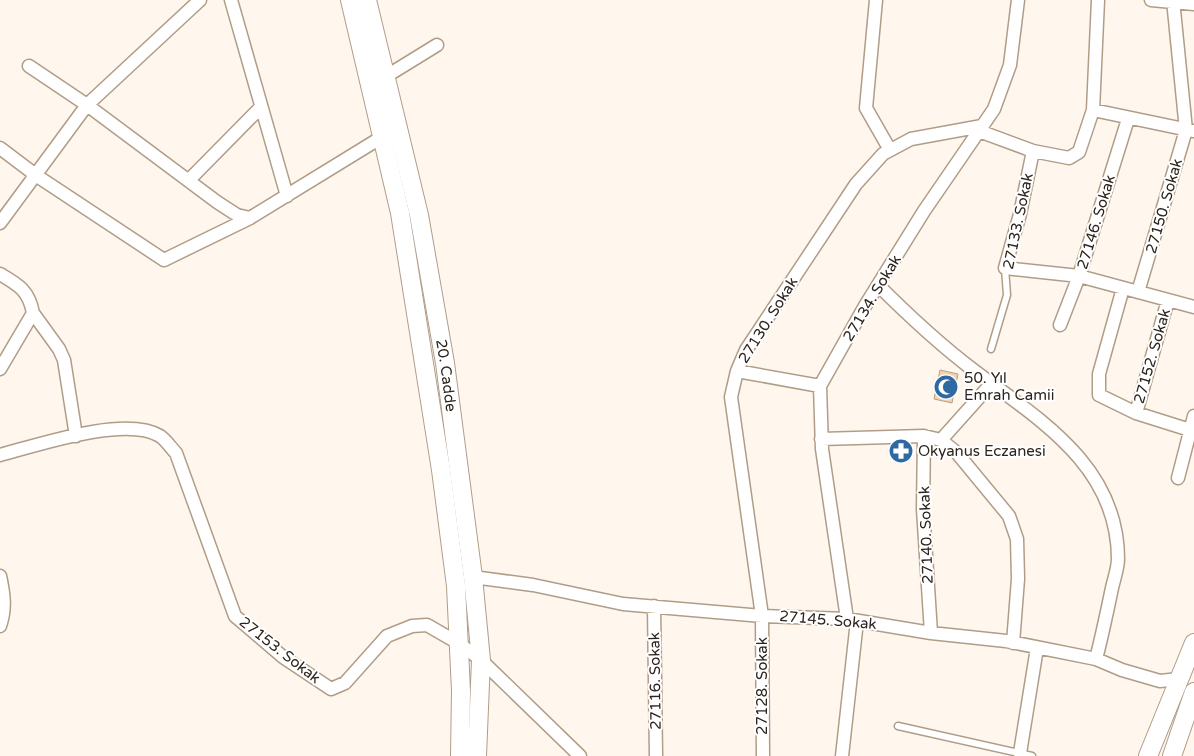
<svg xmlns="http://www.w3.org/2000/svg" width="1194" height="756" font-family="'Varela Round',sans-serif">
	<rect width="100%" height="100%" fill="#fff7ee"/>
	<!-- building -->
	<path fill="#f7d1a7" stroke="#b3a08b" d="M940 370 958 374 952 403 934 399Z"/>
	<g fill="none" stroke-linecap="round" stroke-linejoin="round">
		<defs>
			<path id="lane" d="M991 349 1007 295 1005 268
				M898 726 1032 756"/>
			<path id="street" d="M231 0 287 196
				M876 0 866 108 890 150
				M1151 0 1194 4
				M29 66 87 105 200 0
				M385 77 437 45
				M1093 110 1193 131
				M979 131 1033 151 1069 158 1079 152 1093 110 1098 0
				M0 148 37 176 164 260 250 218
				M1033 151 1020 214 1005 268 1079 276 1194 307
				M190 179 260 108
				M0 223 87 105 217 202 237 215 250 218 382 137
				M0 274C19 285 29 291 33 313
				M878 285C908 315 938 343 972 369 1038 419 1118 465 1118 559 1118 568 1114 579 1112 588 1107 612 1102 636 1096 659
				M1123 288 1099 374V395L1136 413 1190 430
				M1138 292 1186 130 1173 0
				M1060 325 1079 276 1128 119
				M0 369 33 313 59 349 64 360 76 436
				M737 371 820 386
				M1136 413 1168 300
				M924 436 923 509 931 633
				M821 439 924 436 941 440 957 453 1009 516 1017 539 1018 579 1013 643
				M941 440 992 383
				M0 455C38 445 126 415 160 436 166 440 171 448 176 453L235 616 283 657 331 689 345 683 387 636 412 626 427 625 460 644 481 660 580 756
				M1178 478 1194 416
				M0 576C4 594 6 609 0 626
				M473 577 533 585 623 604 762 616 847 619 931 633 1006 641 1096 659 1122 670 1160 681 1179 679
				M654 606 656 756
				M847 619 822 449 820 386 865 306 924 211 994 109 1010 65 1018 0
				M1020 753 1037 648
				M763 756 762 616 731 397 737 371 746 350 856 184 883 154 911 139 982 126
				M842 756 857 621"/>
			<g id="secondary">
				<path d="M350 0 400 213 441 470 456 586 461 691 460 756"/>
				<path id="s1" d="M367 0 419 215 445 363 473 577 481 660 477 756"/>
				<path d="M1148 756 1194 643"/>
				<path d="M1172 756 1194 692"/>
			</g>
		</defs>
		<!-- lane casing -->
		<use href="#lane" stroke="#b09d88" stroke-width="9"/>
		<!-- street casing -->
		<use href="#street" stroke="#b09d88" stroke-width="15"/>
		<!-- secondary casing -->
		<use href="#secondary" stroke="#b09d88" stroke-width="20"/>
		<!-- lane -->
		<use href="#lane" stroke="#fff" stroke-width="6"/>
		<!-- street -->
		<use href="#street" stroke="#fff" stroke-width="12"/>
		<!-- secondary -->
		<use href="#secondary" stroke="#fff" stroke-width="18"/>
	</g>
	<!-- icons -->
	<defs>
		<symbol id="mosque-disc" viewBox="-11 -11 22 22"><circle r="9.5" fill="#2e6aa1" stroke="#fff"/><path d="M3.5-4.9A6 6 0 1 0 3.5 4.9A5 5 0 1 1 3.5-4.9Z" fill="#fff"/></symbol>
		<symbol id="pharmacy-disc" viewBox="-11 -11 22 22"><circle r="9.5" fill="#2e6aa1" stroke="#fff"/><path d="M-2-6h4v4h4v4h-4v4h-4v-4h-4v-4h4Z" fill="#fff"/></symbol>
	</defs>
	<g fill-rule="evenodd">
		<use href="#mosque-disc" x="932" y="373" width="28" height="28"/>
		<use href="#pharmacy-disc" x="887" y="437" width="28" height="28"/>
	</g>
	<g text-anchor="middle" stroke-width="4" stroke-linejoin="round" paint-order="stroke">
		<!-- street labels -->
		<g font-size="15" fill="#2d251d" stroke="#fff">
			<text transform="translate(1164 206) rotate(-74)" y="5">27150. Sokak</text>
			<text transform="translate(1018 221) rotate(-78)" y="5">27133. Sokak</text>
			<text transform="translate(1096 222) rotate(-73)" y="5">27146. Sokak</text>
			<text transform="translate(872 298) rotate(-59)" y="5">27134. Sokak</text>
			<text transform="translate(768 320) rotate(-58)" y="5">27130. Sokak</text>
			<text transform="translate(1152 356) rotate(-74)" y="5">27152. Sokak</text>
			<text dy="5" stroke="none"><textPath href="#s1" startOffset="384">20. Cadde</textPath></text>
			<text transform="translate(926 535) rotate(-92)" y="5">27140. Sokak</text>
			<text transform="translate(828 620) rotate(5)" y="5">27145. Sokak</text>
			<text transform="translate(280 650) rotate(38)" y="5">27153. Sokak</text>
			<text transform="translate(655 681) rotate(-91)" y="5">27116. Sokak</text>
			<text transform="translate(762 686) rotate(-90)" y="5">27128. Sokak</text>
		</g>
		<!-- poi labels -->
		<g font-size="15" fill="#2d251d" stroke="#fff" text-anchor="start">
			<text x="964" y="383">50. Yıl<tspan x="964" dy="17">Emrah Camii</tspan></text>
			<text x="918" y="456">Okyanus Eczanesi</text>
		</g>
	</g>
</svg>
